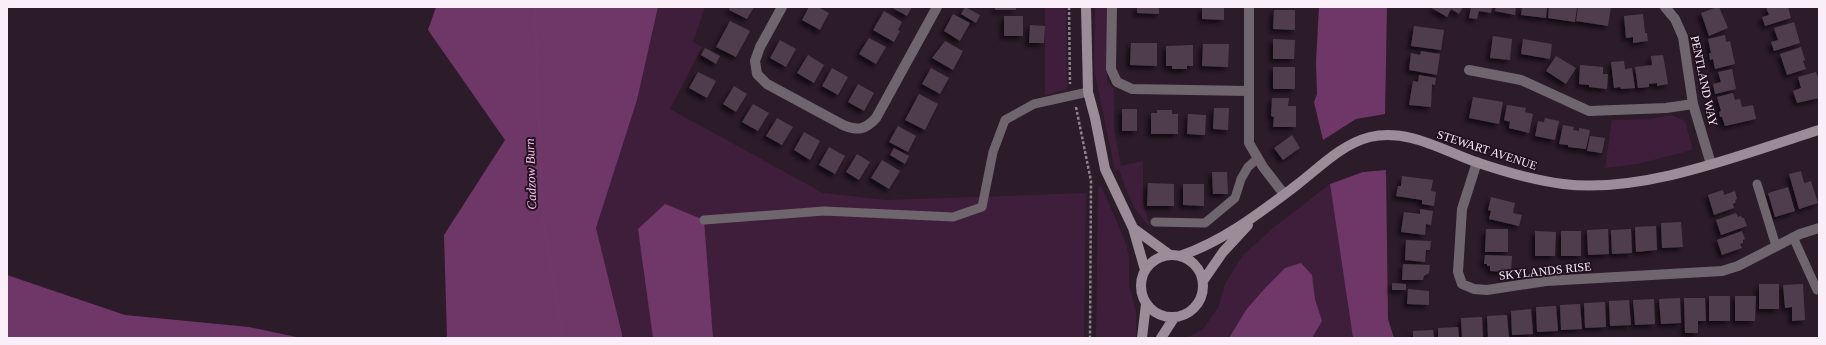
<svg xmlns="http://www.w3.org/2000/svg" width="1826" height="345" font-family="Georgia,serif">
	<defs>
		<filter id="shadow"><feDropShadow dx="-3.5" dy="3.5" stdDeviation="2" flood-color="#0009"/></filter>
	</defs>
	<rect width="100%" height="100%" fill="#2c1b29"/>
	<!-- green -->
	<path fill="#3f1e3b" d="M658 7H705L693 42 702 47 670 109 823 193 887 200 1086 193 1084 338H623L596 228 637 100Z
		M1045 7H1066L1067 89 1045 95Z
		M1095 7H1108L1107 82 1114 89V129L1121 166 1143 161V202L1150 227C1133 211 1127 191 1119 170L1115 171 1094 69Z
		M1672 115 1685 121 1692 146V150L1638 164 1605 168 1612 120 1650 119Z
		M1330 184 1353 338H1186L1203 329 1218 308 1225 284 1243 255 1273 228Z
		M1101 186 1124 238 1129 255V285L1136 312V338H1096L1098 188Z"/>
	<!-- forest -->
	<path fill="#6f3668" d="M436 7H658L637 100 596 228 623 338H447L444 235 505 140 428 30Z
		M1319 7H1387L1385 114 1356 119 1323 140 1314 102 1317 94 1316 62Z
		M1386 170 1388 319 1394 338H1353L1330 184 1363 172Z
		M7 275 125 315 249 327 301 338H7Z"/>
	<!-- water -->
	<path fill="#703769" d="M665 204 704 220 713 338H653L638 229Z
		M1301 263 1312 275 1315 299 1322 321 1312 338H1229L1246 310 1266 287 1285 268Z"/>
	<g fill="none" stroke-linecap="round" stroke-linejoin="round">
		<!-- stream -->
		<path stroke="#703769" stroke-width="4.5" d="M537 7 535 14 542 211 562 332 558 338"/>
	</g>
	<!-- building -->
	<path fill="#503d4d" filter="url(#shadow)" d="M730 7H754L747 19 729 10Z
		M809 7H818L829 13 820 30 802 20Z
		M891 7H912L907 16Z
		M965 7 980 15 976 23 961 14Z
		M995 7H1016V10H995Z
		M1137 7H1159V14L1137 13Z
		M1202 7H1224V20L1202 19Z
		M1430 7H1463L1459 14 1451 9 1447 17Z
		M1471 7H1492L1491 13 1479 11 1477 19 1469 18Z
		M1496 7H1516L1515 15 1495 11Z
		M1522 7H1547L1546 18 1521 15Z
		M1549 7H1577L1575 22 1548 18Z
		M1578 7H1611L1608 26 1576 21Z
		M1717 7H1719L1728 28 1709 36 1701 13Z
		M1766 7H1788L1791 18 1765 26 1762 17 1769 15Z
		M1274 10H1295V30L1273 29Z
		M884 11 902 22 898 30 900 31 894 42 873 30Z
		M953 14 970 23 960 41 944 31Z
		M1643 14 1645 33H1647L1648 41 1633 43V37L1626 38 1624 16Z
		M1004 16H1023V36H1004Z
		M730 21 750 31 736 57 716 47Z
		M1794 22 1800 43 1774 51 1771 42 1778 40 1774 28Z
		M1030 25 1045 26 1044 43H1029Z
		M1414 26 1444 30 1441 50 1411 46Z
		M1725 35 1726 42 1730 41 1735 64 1715 69 1713 59 1710 60 1709 53H1711L1708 39Z
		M1493 36 1512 39 1510 60 1490 58Z
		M869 38 886 47 876 64 859 54Z
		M1273 39 1295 40 1294 59H1273Z
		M1523 39 1552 44 1550 59 1521 54Z
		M780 40 796 49 786 67 770 58Z
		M945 41 963 51 953 70 932 58Z
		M1131 43H1157V66L1130 65Z
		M1203 44H1229L1228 67 1202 66Z
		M1193 45V66H1187V69H1172V66H1166V46Z
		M1801 47 1805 60 1803 61 1806 69 1787 75 1780 54Z
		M705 48 720 56 716 64 701 55Z
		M1421 51 1440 54 1437 75 1409 70 1411 53 1420 55Z
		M808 55 824 65 814 83 797 73Z
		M1663 55 1668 84 1657 86V83L1649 84V87L1638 88 1635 67 1652 65 1651 56Z
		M1556 56 1576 68 1566 84 1546 71Z
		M1624 61 1625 69 1632 68 1635 88 1621 89 1620 87 1614 88 1611 62Z
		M1580 65 1603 67V74H1608L1607 89 1589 87V85L1579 84Z
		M1273 67H1295V89H1273Z
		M832 68 848 77 838 95 822 86Z
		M931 68 949 78 940 94 922 84Z
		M1732 69 1736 89 1715 94 1713 84 1721 82 1718 72Z
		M698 72 716 81 707 98 689 88Z
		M1816 72 1819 80V98L1797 103 1793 91 1801 88 1798 77Z
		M1419 75 1436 78 1435 85 1432 84 1431 107 1409 105 1413 81 1418 82Z
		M858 84 874 93 864 111 848 102Z
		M734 86 747 94 736 112 723 104Z
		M1733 93 1735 100 1740 99 1742 107 1753 105 1756 119 1725 126 1722 117H1720L1719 112 1721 111 1717 97Z
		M919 94 938 104 925 130 905 120Z
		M1473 97 1503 102 1499 124 1469 118Z
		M1272 98H1289L1288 106H1296V127H1273L1274 117 1271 116Z
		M753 104 769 113 758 131 742 122Z
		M1507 105 1526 108 1525 112 1533 114 1529 133 1509 128 1510 122 1504 120Z
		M1214 108H1229L1228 130 1213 129Z
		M1122 109H1137V131H1122Z
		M1157 110H1172V114H1178V134H1151V113H1157Z
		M1188 114 1206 115 1205 135 1187 134Z
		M777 118 793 127 782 145 766 136Z
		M1545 118 1559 121 1555 140 1535 136 1538 121 1544 122Z
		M1563 125 1574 127 1573 130 1579 131V128L1590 130 1586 149 1568 147V145L1559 144Z
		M898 126 916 136 908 152 889 142Z
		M804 132 820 141 810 160 794 150Z
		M1292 135 1300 148 1283 160 1274 148Z
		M1590 136 1605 138 1602 153 1587 151Z
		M829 147 845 156 835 174 819 165Z
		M894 148 909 156 905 164 890 155Z
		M857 154 870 162 859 180 846 172Z
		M882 160 900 171 889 189 871 178Z
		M1801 171 1804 183 1811 181 1818 203 1799 209 1789 174Z
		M1212 172H1227L1228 194H1213Z
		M1402 176 1433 180 1431 191 1436 192 1434 206 1422 204V200L1396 196 1398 186H1401Z
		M1148 183 1174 184V206H1147Z
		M1183 184H1204V206L1183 205Z
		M1788 187 1795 211 1775 217 1768 193Z
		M1723 190 1724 195 1735 191 1737 199 1735 200 1736 202 1733 204 1734 208 1714 215 1708 195Z
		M1491 197 1515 203 1513 213 1522 215 1519 226 1489 219 1491 211 1488 210Z
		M1420 209 1433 211 1431 225 1426 224 1425 235 1401 232 1404 212 1420 214Z
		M1736 213 1738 217 1741 216 1742 218H1744L1747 226 1721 235 1716 220Z
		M1681 222 1683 247 1662 248 1661 223Z
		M1656 226 1657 250 1636 252 1635 227Z
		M1486 229H1508V252H1485Z
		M1608 229 1609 254 1588 255 1587 230Z
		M1631 229 1632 253 1612 254 1611 230Z
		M1535 231 1556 232 1555 256H1535Z
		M1561 231H1581V256H1561Z
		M1742 231 1745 239 1743 240V243L1740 244 1742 248 1722 255 1717 240Z
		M1406 240 1431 241 1430 250H1426L1425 262 1405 260Z
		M1485 255 1512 256 1511 272 1490 271V266H1487V264H1484Z
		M1403 264 1430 265 1429 273 1424 276 1423 280H1402Z
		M1392 283 1406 284V290H1392Z
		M1759 284H1779V309H1759Z
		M1803 284 1805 320 1792 321V307L1785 308 1783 285Z
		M1408 289 1429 291V305L1407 304Z
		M1709 296H1730V321H1709Z
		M1735 296H1756L1755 321H1735Z
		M1680 298 1681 323 1661 324 1659 299Z
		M1684 298H1705L1706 321H1698V333H1685Z
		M1654 299 1655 324 1635 325 1633 300Z
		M1629 300 1631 325 1610 326 1609 301Z
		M1605 302 1606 327 1585 328 1584 303Z
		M1580 304 1582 329 1561 330 1560 305Z
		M1556 306 1558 331 1537 332 1536 307Z
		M1531 309 1533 334 1512 335 1511 311Z
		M1507 315 1509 338H1488L1487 316Z
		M1482 317 1483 338H1462L1461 318Z
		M1458 327 1459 338H1438V328Z
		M1433 330 1434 338H1413V331Z"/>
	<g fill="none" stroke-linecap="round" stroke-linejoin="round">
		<!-- path -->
		<path stroke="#90828e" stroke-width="2.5" stroke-dasharray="3 2" stroke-linecap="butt" d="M1069 7 1070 84
			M1076 107 1091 181 1090 338"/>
		<!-- lane -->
		<path stroke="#6e656d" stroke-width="9" d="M1757 184 1776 246
			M704 220 824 211 953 217 982 207 993 152 1005 120 1034 104 1088 92
			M1155 222 1205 223 1235 198 1241 179 1248 167 1258 158
			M1793 237 1817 290"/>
		<!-- street -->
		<path stroke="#6e656d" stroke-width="10" d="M782 7 760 47 755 61 757 74 767 84 843 125C858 131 865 130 876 118L937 7
			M1112 7 1111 69 1117 82 1132 89 1248 91
			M1249 7V143L1263 167 1284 194
			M1665 7 1675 19 1683 37 1693 104 1711 164
			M1469 70 1521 80 1589 111 1666 108 1693 104
			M1477 162 1462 209 1458 272 1462 284 1474 289 1487 290 1546 281 1722 271 1738 266 1800 234 1819 228"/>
		<!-- secondary -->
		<path stroke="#9b8c98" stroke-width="10" d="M1086 7 1088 92 1095 118 1105 169 1133 228 1145 270
			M1133 228 1170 255
			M1141 286a31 31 0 1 1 62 0a31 31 0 1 1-62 0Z
			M1180 256C1224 241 1261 212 1298 184 1320 167 1342 144 1370 137 1407 128 1442 150 1476 162 1505 172 1533 180 1563 184 1644 194 1742 154 1819 130
			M1203 281 1223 252 1248 225
			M1142 338 1146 304
			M1161 338 1174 318"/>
	</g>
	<g text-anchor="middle" stroke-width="4" stroke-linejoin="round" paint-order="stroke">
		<!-- street labels -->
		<g font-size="12" fill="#faeef8" stroke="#22121f">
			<text transform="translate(1704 81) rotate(78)" y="4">PENTLAND WAY</text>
			<text transform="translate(1487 150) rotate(18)" y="4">STEWART AVENUE</text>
			<text transform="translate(1545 271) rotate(-6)" y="4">SKYLANDS RISE</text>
		</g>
		<!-- water labels -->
		<g font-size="13" font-style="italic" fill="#f6c2ed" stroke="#22121f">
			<text transform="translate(530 174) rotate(-92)" y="5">Cadzow Burn</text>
		</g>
	</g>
	<!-- border -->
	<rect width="1826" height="345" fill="none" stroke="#faeef8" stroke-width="16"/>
</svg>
